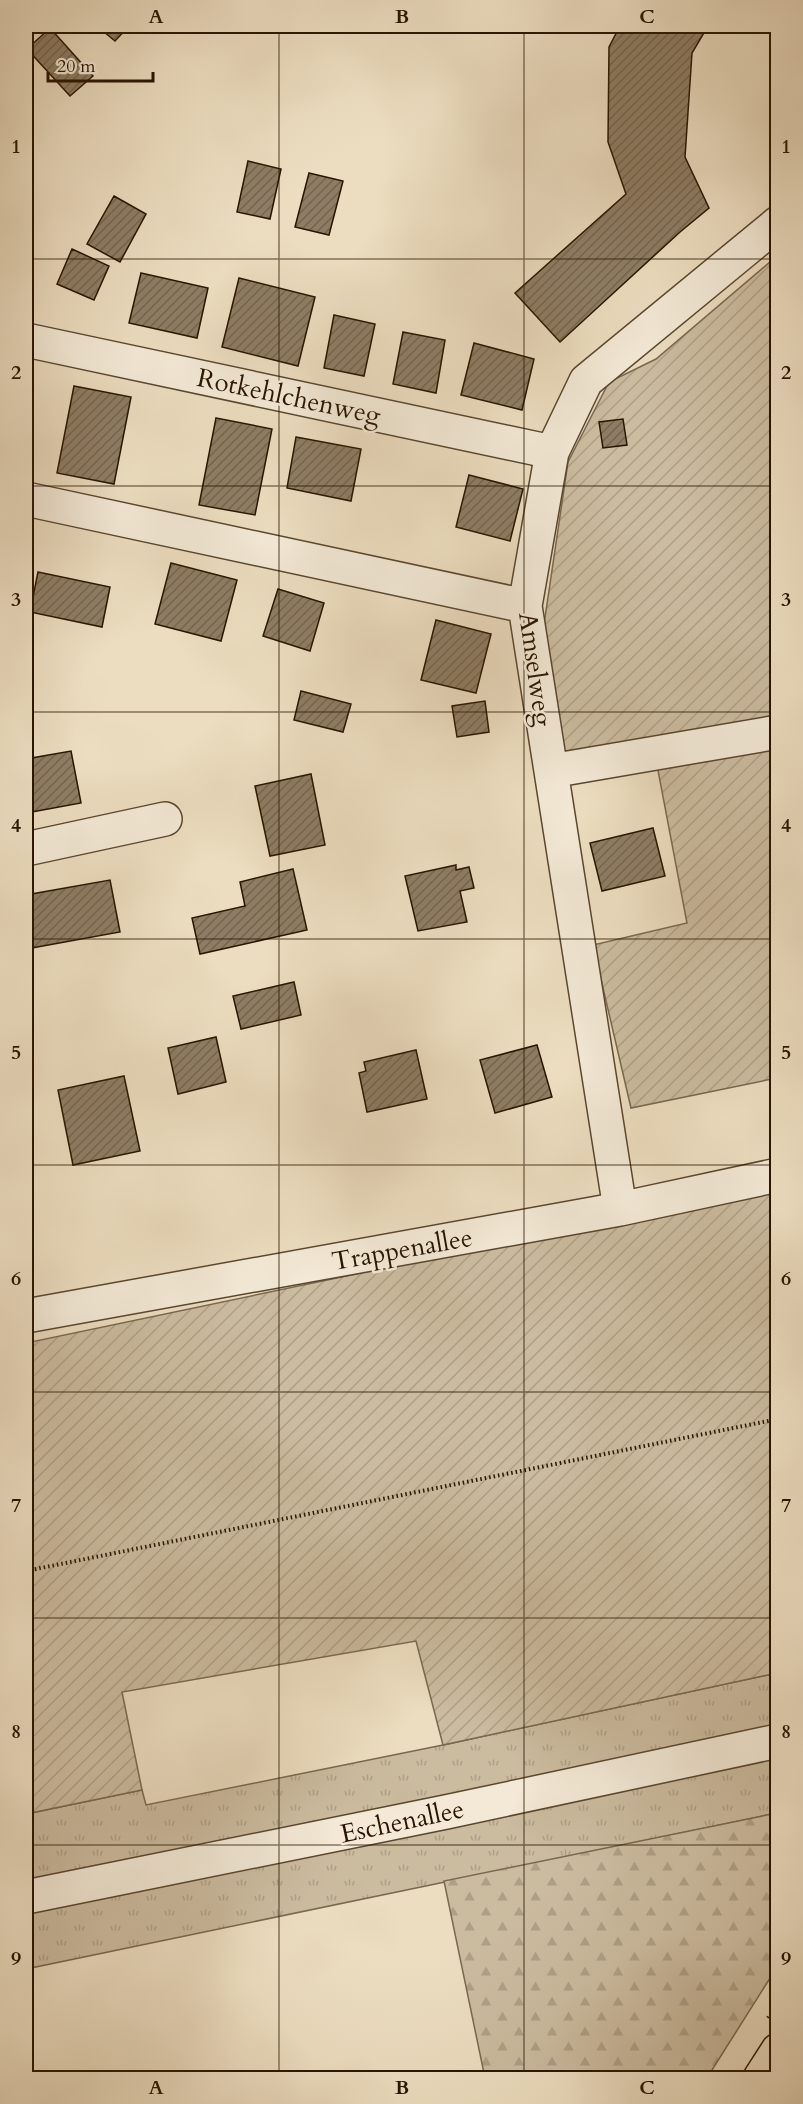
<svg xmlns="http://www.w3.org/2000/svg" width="803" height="2104" font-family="Cardo,serif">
	<defs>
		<pattern id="grass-tufts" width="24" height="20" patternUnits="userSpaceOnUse" patternTransform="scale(1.5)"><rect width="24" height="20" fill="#cbbb9f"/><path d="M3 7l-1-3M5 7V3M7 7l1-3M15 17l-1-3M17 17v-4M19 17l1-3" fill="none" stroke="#aea087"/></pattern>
		<pattern id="forest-firs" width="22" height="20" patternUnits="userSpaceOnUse" patternTransform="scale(1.5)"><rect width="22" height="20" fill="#cbbb9f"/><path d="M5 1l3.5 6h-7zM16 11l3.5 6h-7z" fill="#aea087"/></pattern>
		<pattern id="garden-furrows" width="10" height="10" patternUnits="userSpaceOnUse" patternTransform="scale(1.5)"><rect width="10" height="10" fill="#cbbb9f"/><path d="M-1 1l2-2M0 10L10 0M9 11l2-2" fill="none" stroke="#aea087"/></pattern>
		<pattern id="building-hatch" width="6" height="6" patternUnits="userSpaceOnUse" patternTransform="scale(1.5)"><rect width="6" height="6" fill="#8e7d64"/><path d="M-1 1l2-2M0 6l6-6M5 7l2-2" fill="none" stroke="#746550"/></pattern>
	</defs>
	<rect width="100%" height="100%" fill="#ecddc0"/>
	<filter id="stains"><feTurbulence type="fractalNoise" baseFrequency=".00333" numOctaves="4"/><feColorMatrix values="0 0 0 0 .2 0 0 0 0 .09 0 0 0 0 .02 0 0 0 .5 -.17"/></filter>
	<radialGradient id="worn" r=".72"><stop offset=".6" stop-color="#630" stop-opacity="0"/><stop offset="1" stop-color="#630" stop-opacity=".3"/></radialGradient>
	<!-- grass -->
	<path fill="url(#grass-tufts)" stroke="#7a6850" stroke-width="1.5" d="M777 1673V1813L26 1969V1814L142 1790 146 1805 443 1745Z"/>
	<!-- forest -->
	<path fill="url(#forest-firs)" stroke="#7a6850" stroke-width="1.5" d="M777 1813V1967L707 2078H485L444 1881Z"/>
	<!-- garden -->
	<path fill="url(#garden-furrows)" stroke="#7a6850" stroke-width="1.5" d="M777 256V1078L631 1108 593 945 687 923 657 765 562 776 542 638 568 462 609 382 656 359Z
		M777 1186V1673L443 1745 416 1641 122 1692 142 1790 26 1814V1343Z"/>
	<!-- building -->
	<path fill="url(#building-hatch)" stroke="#291500" stroke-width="1.5" d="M97 26H129L115 41Z
		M620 26H708L692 53 685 157 709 208 680 232 560 342 515 293 626 194 608 142 609 47Z
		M50 28 93 76 70 96 27 49Z
		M248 161 281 169 270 219 237 212Z
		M309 173 343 181 329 235 295 227Z
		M114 196 146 214 120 262 87 244Z
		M72 249 109 266 94 300 57 284Z
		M141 273 208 288 197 338 129 323Z
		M239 278 315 297 298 366 222 347Z
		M334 315 375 324 364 376 324 368Z
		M403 332 445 340 436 393 393 384Z
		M474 343 534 359 522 410 461 395Z
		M74 386 131 397 114 484 57 473Z
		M216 418 272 429 255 515 199 505Z
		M623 419 627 445 603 448 599 422Z
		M296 437 361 449 351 501 287 488Z
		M469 475 523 489 510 541 456 527Z
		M171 563 237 580 221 641 155 624Z
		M38 572 110 587 102 627 30 612Z
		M278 589 324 603 310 651 263 636Z
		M436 620 491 634 476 693 421 680Z
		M301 691 351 704 343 732 294 720Z
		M485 701 489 732 457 737 452 706Z
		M71 751 81 803 26 813V759Z
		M311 774 325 845 270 856 255 786Z
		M653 828 665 876 602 891 590 843Z
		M456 865V870L469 867 474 888 460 891 467 922 418 931 405 876Z
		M293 869 307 930 200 954 192 918 245 906 240 882Z
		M110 880 120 932 26 949V895Z
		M294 982 301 1015 241 1029 233 996Z
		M216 1037 226 1082 178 1094 168 1048Z
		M537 1045 552 1097 495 1113 480 1060Z
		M416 1050 427 1099 367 1112 359 1073 366 1071 364 1062Z
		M124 1076 140 1151 73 1165 58 1090Z"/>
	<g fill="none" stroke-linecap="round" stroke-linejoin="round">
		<defs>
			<path id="minor" d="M26 340 552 452
				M26 499 525 606
				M551 771 778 732
				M26 849 165 819
				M620 1209 525 606 552 452 586 381 778 223
				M26 1316 620 1209 778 1175
				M26 1897 446 1812 778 1741"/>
			<path id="major" d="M760 2078 778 2050"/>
		</defs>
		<!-- minor casing -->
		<use href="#minor" stroke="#5a4730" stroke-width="36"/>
		<!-- major casing -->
		<use href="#major" stroke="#291500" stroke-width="36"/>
		<!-- path -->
		<path stroke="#291500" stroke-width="4" stroke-dasharray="1.5 3" stroke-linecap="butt" d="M26 1571 778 1419
			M768 2018 778 2003"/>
		<!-- minor -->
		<use href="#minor" stroke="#f3e9d6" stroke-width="33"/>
		<!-- major -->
		<use href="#major" stroke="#ecddc0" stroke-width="33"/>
	</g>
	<!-- grid -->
	<path fill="none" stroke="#291500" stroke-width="1.5" stroke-opacity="0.55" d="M279 26V2078M524 26V2078M26 259H778M26 486H778M26 712H778M26 939H778M26 1165H778M26 1392H778M26 1618H778M26 1845H778"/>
	<g text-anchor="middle" stroke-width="5" stroke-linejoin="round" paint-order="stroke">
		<!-- street labels -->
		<g font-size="26" fill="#291500" stroke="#f3e9d6">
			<text transform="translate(289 396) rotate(12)" y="9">Rotkehlchenweg</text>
			<text transform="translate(536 669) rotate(82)" y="9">Amselweg</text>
			<text transform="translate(402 1249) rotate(-10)" y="9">Trappenallee</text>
			<text transform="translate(402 1821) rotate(-12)" y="9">Eschenallee</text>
		</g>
	</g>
	<!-- margin -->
	<rect width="803" height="2104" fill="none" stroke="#ecddc0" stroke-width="66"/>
	<!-- scale -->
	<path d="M48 72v9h105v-9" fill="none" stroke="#291500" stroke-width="3"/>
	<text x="57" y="72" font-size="18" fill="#291500" stroke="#f3e9d6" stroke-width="4.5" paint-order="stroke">20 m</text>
	<rect x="33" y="33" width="737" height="2038" fill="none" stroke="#291500" stroke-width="2"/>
	<g font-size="20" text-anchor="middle" font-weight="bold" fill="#291500">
		<text x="156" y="23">A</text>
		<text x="402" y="23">B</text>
		<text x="647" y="23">C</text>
		<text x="16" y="153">1</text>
		<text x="786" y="153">1</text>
		<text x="16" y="379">2</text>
		<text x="786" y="379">2</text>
		<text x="16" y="606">3</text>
		<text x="786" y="606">3</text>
		<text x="16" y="832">4</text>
		<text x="786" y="832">4</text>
		<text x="16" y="1059">5</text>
		<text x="786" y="1059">5</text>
		<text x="16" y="1285">6</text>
		<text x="786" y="1285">6</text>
		<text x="16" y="1512">7</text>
		<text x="786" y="1512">7</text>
		<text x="16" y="1738">8</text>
		<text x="786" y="1738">8</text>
		<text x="16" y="1965">9</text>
		<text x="786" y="1965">9</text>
		<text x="156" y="2094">A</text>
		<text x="402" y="2094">B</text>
		<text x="647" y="2094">C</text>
	</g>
	<rect width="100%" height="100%" filter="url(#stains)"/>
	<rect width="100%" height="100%" fill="url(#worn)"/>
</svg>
